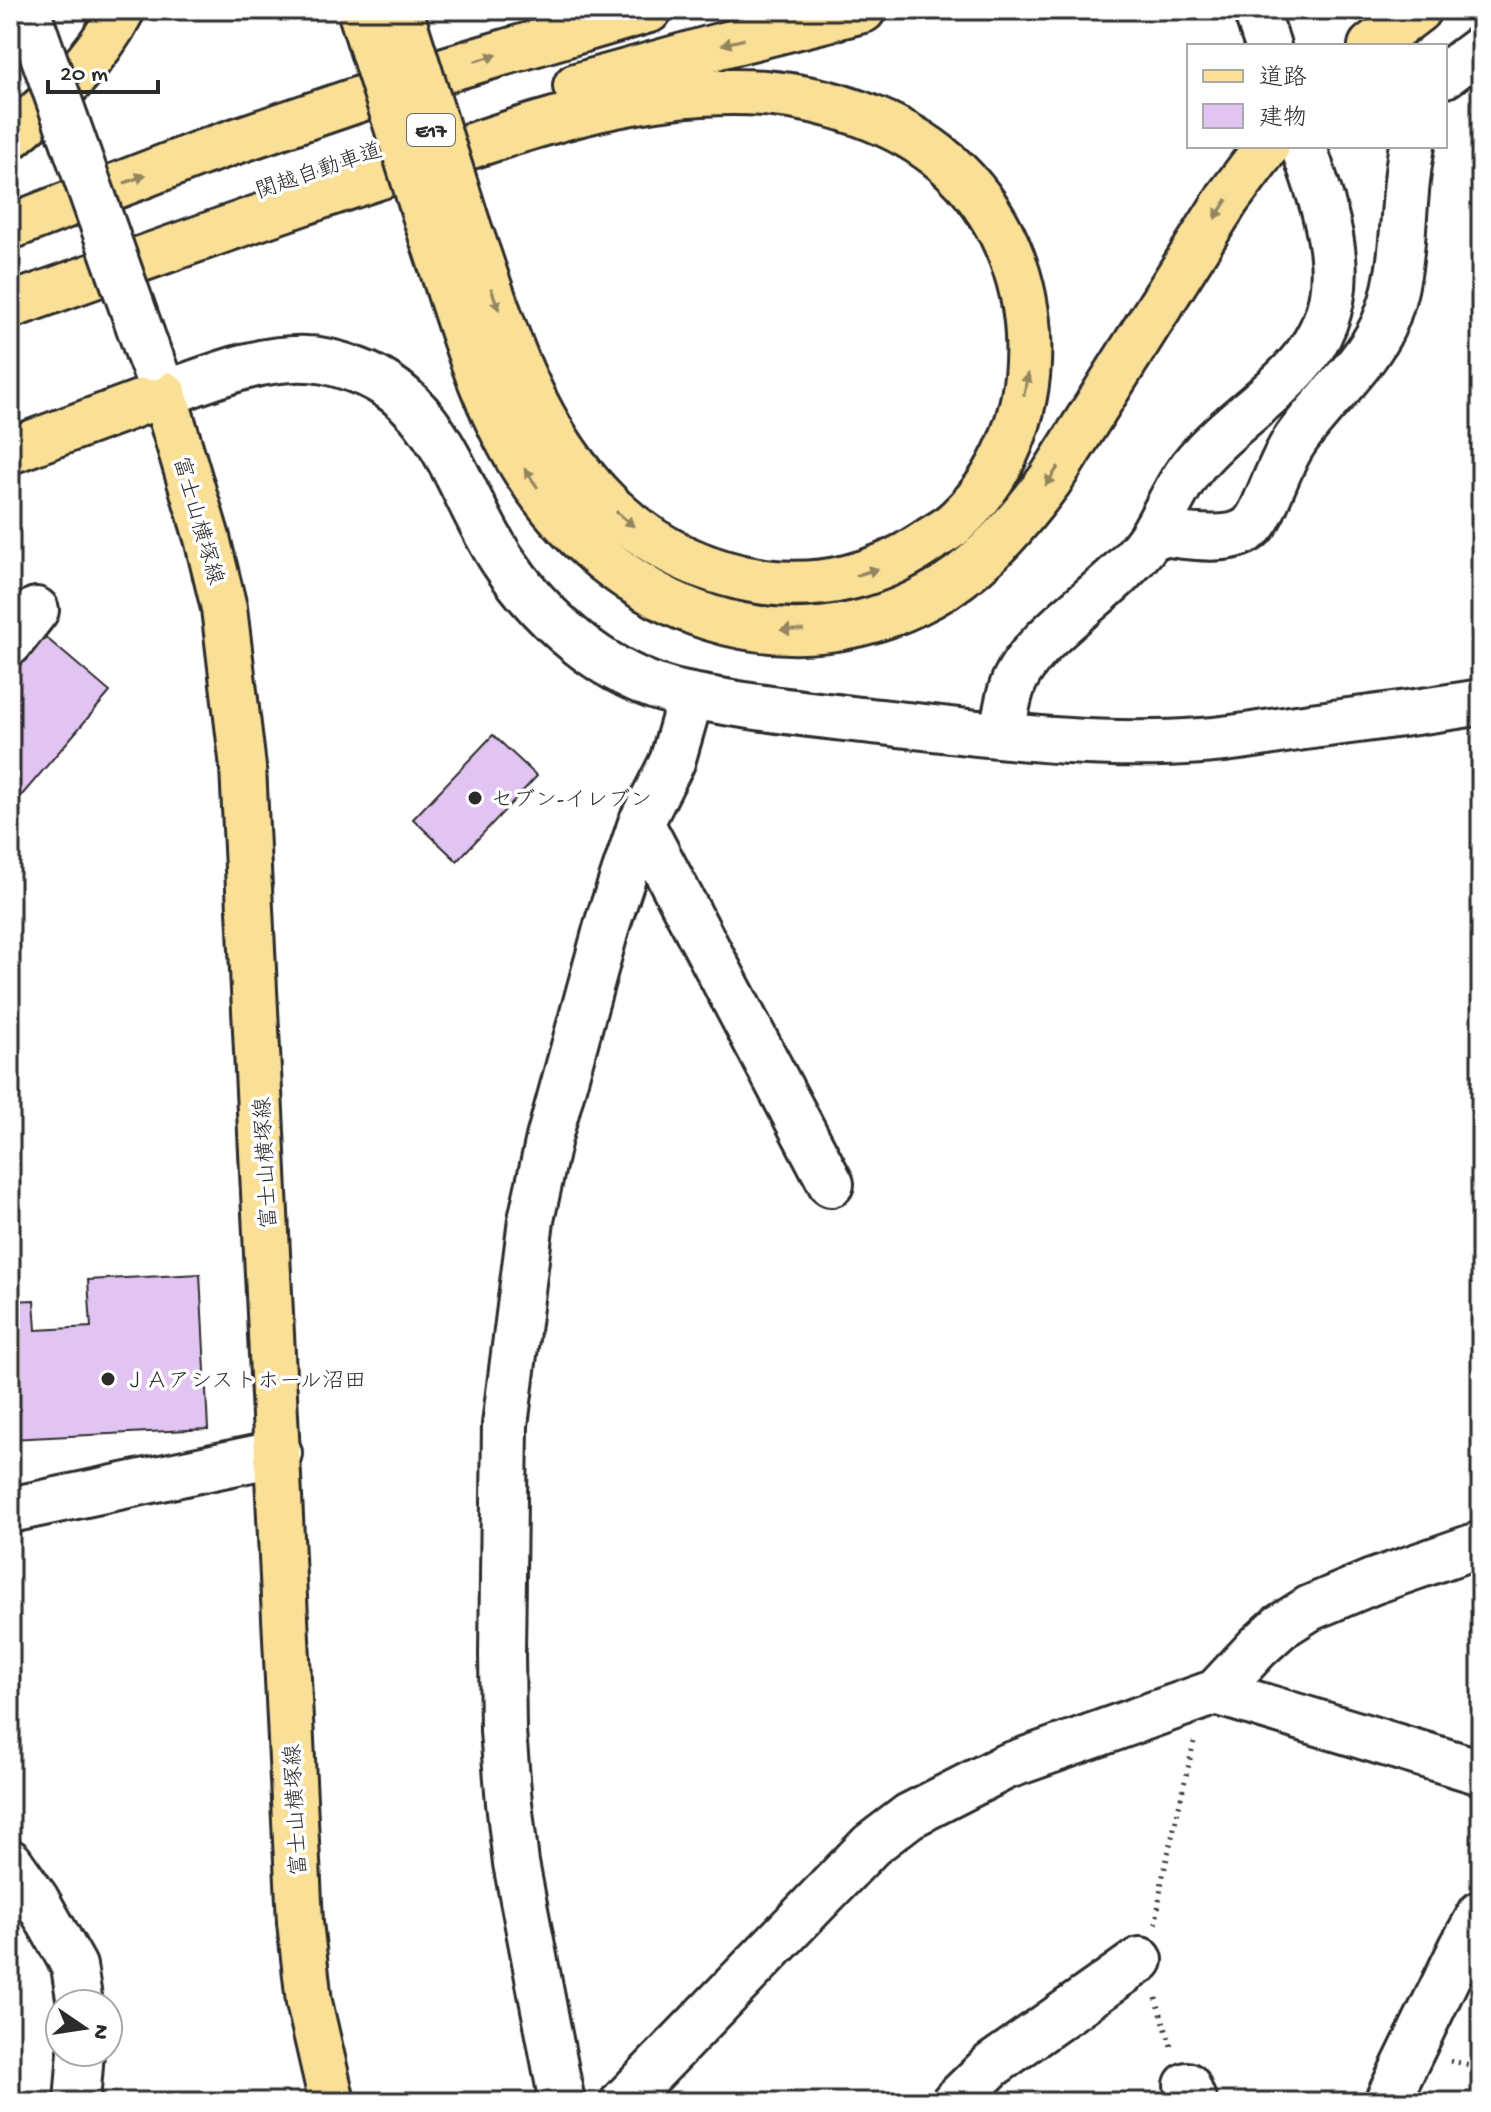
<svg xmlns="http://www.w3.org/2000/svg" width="1491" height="2112" font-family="'Gochi Hand','Klee One',sans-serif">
	<rect width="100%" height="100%" fill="#fff"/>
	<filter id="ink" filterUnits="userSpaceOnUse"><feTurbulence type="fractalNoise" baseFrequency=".0125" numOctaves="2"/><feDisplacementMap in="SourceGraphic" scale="16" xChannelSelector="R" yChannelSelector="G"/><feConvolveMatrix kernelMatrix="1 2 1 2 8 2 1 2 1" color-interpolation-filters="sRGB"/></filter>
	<g filter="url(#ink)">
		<!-- building -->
		<path fill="#e1c4f2" stroke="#2b2b2b" stroke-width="2" d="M43 635 110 692 10 809V673Z
			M493 735 537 776 457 861 413 819Z
			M200 1274 208 1429 10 1439V1301L34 1300 36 1330 91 1327 88 1280Z"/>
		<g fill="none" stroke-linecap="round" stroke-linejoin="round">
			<defs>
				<path id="minor" d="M1256 10 1268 46
					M1445 75 1481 48
					M151 359 164 394C210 378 257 357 307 359 324 359 342 365 358 371 442 401 458 494 503 561 537 612 589 661 648 684 670 693 696 697 720 701 764 709 808 714 853 719 968 731 1085 750 1201 741 1236 739 1270 732 1304 727 1363 719 1422 712 1481 702
					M1154 532C1179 535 1229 545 1250 528 1258 521 1264 507 1268 497 1276 479 1283 459 1294 442 1321 402 1362 370 1383 326 1408 271 1400 205 1412 146
					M10 643 36 610
					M1002 735C1005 717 1007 699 1014 682 1031 643 1088 604 1119 574 1132 561 1145 548 1154 532 1170 505 1180 478 1202 455 1230 424 1267 400 1296 368 1359 299 1330 223 1303 146
					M641 823 831 1184
					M10 1510 279 1453
					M1216 1692 1481 1772
					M10 1862 36 1899 74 1966 80 2004
					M1187 2085 1194 2102
					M77 2102 81 2052
					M562 2102 516 1863 509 1803 503 1731 502 1653 505 1425 531 1220 549 1138 608 922 641 823 672 762 691 696
					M623 2102 871 1845 909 1816 1005 1767 1216 1692 1258 1647 1280 1627 1310 1608 1372 1582 1481 1544
					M954 2102 992 2065 1140 1960
					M1387 2102 1462 1947 1481 1913"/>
				<path id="major" d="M10 451 164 394 207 538 224 608 243 767 300 1922 309 2002 332 2102"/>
				<path id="highway" d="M1371 46 1418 10
					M576 86 719 46 863 10
					M10 137C53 101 96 61 122 10
					M10 227 201 153 448 69 649 10
					M432 237C458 315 479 397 523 467 614 613 790 683 945 587 988 559 1020 520 1050 480L1228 198 1267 146
					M10 306C139 260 267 213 396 171 514 132 638 84 764 93 827 98 899 121 947 163 1052 255 1058 434 950 527 942 533 932 538 924 544 877 576 821 589 765 582 688 571 628 534 580 473 523 402 498 310 468 226"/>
			</defs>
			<!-- minor casing -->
			<use href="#minor" stroke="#2b2b2b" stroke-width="50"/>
			<!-- major casing -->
			<use href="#major" stroke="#2b2b2b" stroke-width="50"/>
			<!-- highway casing -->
			<use href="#highway" stroke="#2b2b2b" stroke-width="50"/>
			<!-- path -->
			<path stroke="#2b2b2b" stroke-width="5" stroke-dasharray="2 6" stroke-linecap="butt" d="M1156 1924 1162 1880 1194 1742
				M1156 1998 1172 2049
				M1450 2061 1481 2067"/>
			<!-- minor -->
			<use href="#minor" stroke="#fff" stroke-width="44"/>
			<!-- major -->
			<use href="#major" stroke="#fadf96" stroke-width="44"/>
			<!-- highway -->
			<use href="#highway" stroke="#fadf96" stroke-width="44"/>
			<defs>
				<path id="minor-bridge" d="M27 10 150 358"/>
				<path id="highway-bridge" d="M400 10 468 226
					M361 13 432 237"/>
			</defs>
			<!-- minor-bridge casing -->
			<use href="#minor-bridge" stroke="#2b2b2b" stroke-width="50" stroke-linecap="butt"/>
			<!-- highway-bridge casing -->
			<use href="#highway-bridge" stroke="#2b2b2b" stroke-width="50" stroke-linecap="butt"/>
			<!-- minor-bridge -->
			<use href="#minor-bridge" stroke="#fff" stroke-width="44"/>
			<!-- highway-bridge -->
			<use href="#highway-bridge" stroke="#fadf96" stroke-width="44"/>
		</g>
		<!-- one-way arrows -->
		<defs><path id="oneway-solid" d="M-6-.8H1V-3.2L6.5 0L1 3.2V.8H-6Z" transform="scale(2)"/></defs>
		<g fill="#928560">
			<use href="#oneway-solid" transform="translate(733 42) rotate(166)"/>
			<use href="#oneway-solid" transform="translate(486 58) rotate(-16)"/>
			<use href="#oneway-solid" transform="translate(135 179) rotate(-21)"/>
			<use href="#oneway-solid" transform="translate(1221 209) rotate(122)"/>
			<use href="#oneway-solid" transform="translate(495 299) rotate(70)"/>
			<use href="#oneway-solid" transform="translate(1026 384) rotate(-79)"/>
			<use href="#oneway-solid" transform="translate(1052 476) rotate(124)"/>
			<use href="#oneway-solid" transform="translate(531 478) rotate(-125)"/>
			<use href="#oneway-solid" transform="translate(625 519) rotate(40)"/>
			<use href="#oneway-solid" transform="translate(867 572) rotate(-18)"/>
			<use href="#oneway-solid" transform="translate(792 630) rotate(-180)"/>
		</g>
	</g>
	<!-- markers -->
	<g fill="#2b2b2b" stroke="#fff" stroke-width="3">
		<circle cx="475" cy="798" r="8"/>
		<circle cx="108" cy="1379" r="8"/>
	</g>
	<g text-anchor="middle" stroke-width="7" stroke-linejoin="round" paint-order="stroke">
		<!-- shield labels -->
		<rect fill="#fff" stroke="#6b6b6b" stroke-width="2" x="407" y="114" width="48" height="32" rx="6"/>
		<g font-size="20" font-weight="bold" fill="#2b2b2b">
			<text x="431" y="137">E17</text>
		</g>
		<!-- street labels -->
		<g font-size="22" fill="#2b2b2b" stroke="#fff">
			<text transform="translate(318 169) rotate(-19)" y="8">関越自動車道</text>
			<text transform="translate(200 520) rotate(74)" y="8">富士山横塚線</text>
			<text transform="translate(264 1163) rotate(-93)" y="8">富士山横塚線</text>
			<text transform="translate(294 1810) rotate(-93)" y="8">富士山横塚線</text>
		</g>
		<!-- poi labels -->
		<g font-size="22" fill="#2b2b2b" stroke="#fff" text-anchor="start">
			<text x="491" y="806">セブン-イレブン</text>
			<text x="124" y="1387">ＪＡアシストホール沼田</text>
		</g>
	</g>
	<!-- margin -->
	<rect width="1491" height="2112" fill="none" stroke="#fff" stroke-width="40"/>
	<rect x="20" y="20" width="1451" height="2072" fill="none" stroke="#2b2b2b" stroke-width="3" filter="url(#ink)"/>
	<!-- legend -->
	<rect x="1187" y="44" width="260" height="104" fill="#ffffff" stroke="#aaaaaa" stroke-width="2"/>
	<rect x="1203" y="70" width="40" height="12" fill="#fadf96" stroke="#aaaaaa" stroke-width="2"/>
	<text x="1259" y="84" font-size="24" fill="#2b2b2b">道路</text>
	<rect x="1203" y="104" width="40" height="24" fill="#e1c4f2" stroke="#aaaaaa" stroke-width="2"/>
	<text x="1259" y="124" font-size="24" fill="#2b2b2b">建物</text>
	<!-- north arrow -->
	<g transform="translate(84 2028) rotate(103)"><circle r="38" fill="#ffffff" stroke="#aaaaaa" stroke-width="2"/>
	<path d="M0-6L14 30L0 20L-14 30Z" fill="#2b2b2b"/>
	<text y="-12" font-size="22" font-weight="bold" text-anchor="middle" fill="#2b2b2b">N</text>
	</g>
	<!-- scale -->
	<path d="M48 80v12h110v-12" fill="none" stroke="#2b2b2b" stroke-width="4"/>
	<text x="60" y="80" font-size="24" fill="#2b2b2b" stroke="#ffffff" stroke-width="6" paint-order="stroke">20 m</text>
</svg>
